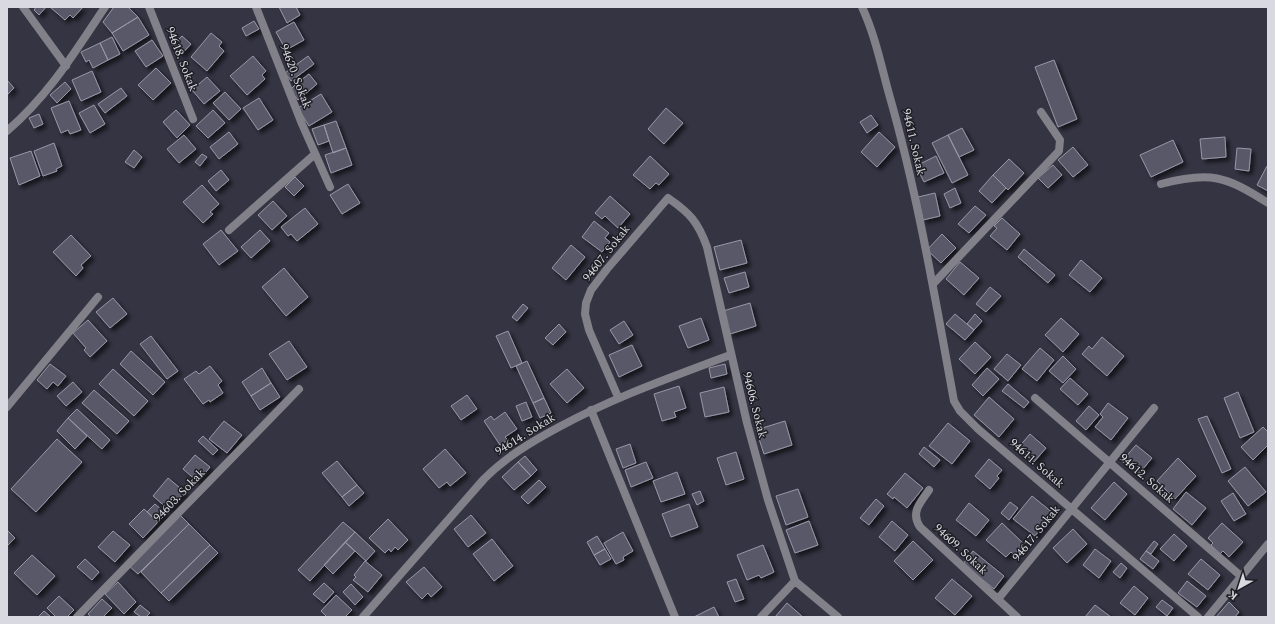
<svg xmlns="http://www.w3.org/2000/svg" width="1275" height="624" font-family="Spectral,serif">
	<defs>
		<filter id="shadow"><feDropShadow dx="3.5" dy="3.5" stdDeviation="2" flood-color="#0009"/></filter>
	</defs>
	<rect width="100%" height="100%" fill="#353443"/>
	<!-- building -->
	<path fill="#595868" stroke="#9897a8" filter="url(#shadow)" d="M36 7H46L39 15 34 10Z
		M50 7H83L73 18 70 15 65 20Z
		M114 7H128L138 17 112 33 103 22Z
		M279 7H296L300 15 287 23Z
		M138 17 149 35 123 51 112 33Z
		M254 21 259 29 246 36 242 28Z
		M294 22 304 40 286 50 276 32Z
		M211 33 222 42 219 46 224 51 207 71 191 57Z
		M182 36 191 44 181 55 172 46Z
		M112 37 120 54 108 60 100 43Z
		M152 40 163 56 146 67 135 51Z
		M100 43 108 60 93 68 89 60 86 62 81 52Z
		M253 56 266 71 262 75 265 79 247 95 230 76Z
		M308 56 314 64 291 81 285 73Z
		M1054 60 1077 119 1058 127 1035 67Z
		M156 68 171 83 153 100 138 85Z
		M92 71 101 92 81 101 72 80Z
		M309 74 317 84 304 95 296 84Z
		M207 77 220 91 204 104 192 90Z
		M7 80 14 88 7 95Z
		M65 82 71 89 57 103 50 95Z
		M296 84 304 95 298 100 290 90Z
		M121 88 127 96 105 113 98 104Z
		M225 92 241 109 229 120 213 103Z
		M321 94 332 112 309 126 298 108Z
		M259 98 273 120 258 130 243 108Z
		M69 101 81 130 70 134 68 130 61 133 51 108Z
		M94 105 105 124 90 133 79 113Z
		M666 108 683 123 664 144 648 129Z
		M176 110 190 125 177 138 163 122Z
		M213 110 225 123 208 138 196 126Z
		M39 114 43 124 34 128 29 118Z
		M871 115 878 125 867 133 860 122Z
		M336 121 346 148 333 153 324 125Z
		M324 125 329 141 318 145 312 129Z
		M962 128 974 150 959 157 948 135Z
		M229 132 238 144 219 159 210 147Z
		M879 132 895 147 877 167 861 152Z
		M184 135 196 149 179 163 167 149Z
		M948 135 968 175 952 183 932 143Z
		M1225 137 1226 157 1202 159 1200 139Z
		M1173 140 1183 162 1151 177 1140 155Z
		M54 143 62 166 56 169 57 171 43 176 34 151Z
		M1073 147 1088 165 1073 177 1058 160Z
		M346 148 352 165 331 173 325 155Z
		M1237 148 1251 149 1249 171 1235 169Z
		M134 150 142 157 134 168 125 162Z
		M31 151 40 176 19 185 10 158Z
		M202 154 207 157 200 166 195 162Z
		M650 156 669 174 659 185 656 183 650 189 633 175Z
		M936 156 944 173 924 182 916 166Z
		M1009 159 1024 173 1008 190 993 175Z
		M1053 165 1062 175 1048 188 1038 178Z
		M1267 166H1268V191L1257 185Z
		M221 170 229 180 216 191 208 181Z
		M993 175 1006 188 992 203 979 191Z
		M295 177 304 186 294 196 285 187Z
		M348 184 360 203 342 214 330 195Z
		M202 185 219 204 210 212 213 214 203 223 183 202Z
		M955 188 961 203 950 208 944 194Z
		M935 193 940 216 923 220 918 197Z
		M610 196 630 214 618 228 605 216 602 219 595 213Z
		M273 201 287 216 272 230 258 215Z
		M975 206 986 215 969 233 958 224Z
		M305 208 318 224 297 241 291 234 288 236 281 227Z
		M1002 218 1020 234 1007 250 990 236 997 228 994 226Z
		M594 221 609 233 605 238 610 242 602 252 582 237Z
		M221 230 238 251 219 265 203 244Z
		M260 230 270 241 251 258 241 247Z
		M942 234 956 248 941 263 927 250Z
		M71 235 91 256 81 265 83 268 76 276 53 252Z
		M741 240 747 263 720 270 714 247Z
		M571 245 585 257 566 280 552 268Z
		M1024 249 1055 275 1048 283 1018 257Z
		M1081 260 1102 278 1090 292 1069 275Z
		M960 262 979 278 964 295 946 279Z
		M284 268 308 297 286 316 262 287Z
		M745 272 749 287 729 293 724 278Z
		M990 287 1001 296 986 312 976 304Z
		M113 298 127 314 110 328 96 312Z
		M750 303 756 326 730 334 723 311Z
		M523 304 528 308 517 321 512 317Z
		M955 314 974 330 965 340 946 324Z
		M975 314 982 321 974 330 967 324Z
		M701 318 709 340 688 348 679 326Z
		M1061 318 1079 334 1063 352 1045 335Z
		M88 320 107 341 90 357 84 350 86 348 73 333Z
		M624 321 633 335 619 344 610 330Z
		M559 324 566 332 553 345 545 338Z
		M508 331 522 363 511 368 496 336Z
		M151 336 178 371 167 379 140 344Z
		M1102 337 1124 356 1107 376 1082 354 1089 346 1092 349Z
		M289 341 307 367 287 380 269 354Z
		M975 342 991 357 975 374 959 359Z
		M632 345 642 366 619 377 609 355Z
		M1040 348 1054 360 1037 381 1022 369Z
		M131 351 165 382 153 395 120 364Z
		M1007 354 1021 365 1008 381 994 369Z
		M1063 356 1076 369 1063 383 1049 371Z
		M527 361 544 398 533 403 516 366Z
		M50 364 66 376 58 386 53 382 47 389 37 380Z
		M725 364 727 374 711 378 709 368Z
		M210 366 222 381 218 385 223 393 210 402 209 400 203 404 184 379 196 371 199 374Z
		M262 368 271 383 251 396 242 382Z
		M987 368 999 379 983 396 972 385Z
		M113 369 148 401 134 416 99 384Z
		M567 369 584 388 567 403 550 384Z
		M1070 378 1088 394 1078 405 1060 389Z
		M73 382 82 392 66 406 57 396Z
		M271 383 280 397 260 410 251 396Z
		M1008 384 1029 402 1024 408 1002 391Z
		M679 386 686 408 674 412 676 417 662 421 654 394Z
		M724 387 729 412 705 417 700 393Z
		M94 390 129 421 117 434 82 403Z
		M1238 392 1254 432 1240 438 1224 398Z
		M467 395 477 409 461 420 451 406Z
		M989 397 1014 419 999 437 974 415Z
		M544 398 551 413 540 418 533 403Z
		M526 402 532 417 522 421 516 406Z
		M1108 403 1128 418 1111 440 1095 427 1103 417 1100 414Z
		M1089 406 1099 415 1086 430 1076 421Z
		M77 409 110 440 102 449 68 418Z
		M505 412 517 429 505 437 508 440 500 445 484 421 491 416 494 420Z
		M1207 416 1231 469 1222 473 1198 419Z
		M68 418 87 436 75 449 57 431Z
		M224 421 242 435 227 453 209 439Z
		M785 421 792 445 764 454 756 430Z
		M948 423 970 441 952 464 929 446Z
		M1263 427 1268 432V445L1253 460 1241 447Z
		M1030 434 1046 448 1034 462 1018 448Z
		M203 436 218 450 213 455 198 441Z
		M57 439 82 462 36 512 11 489Z
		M630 444 636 463 623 468 616 449Z
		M1136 445 1152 458 1138 475 1122 461Z
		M924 447 940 460 934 467 919 454Z
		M445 449 466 473 450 486 447 482 439 488 423 469Z
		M736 452 744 479 726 485 717 458Z
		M195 455 210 467 198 482 183 469Z
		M525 456 537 470 531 476 518 462Z
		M1178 458 1196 476 1175 499 1157 481Z
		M989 459 1002 470 997 476 999 478 990 489 975 476Z
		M337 461 357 485 342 497 322 473Z
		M518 462 531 476 514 490 502 477Z
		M646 462 653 478 631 487 625 470Z
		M1245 467 1266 492 1248 506 1228 481Z
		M677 472 685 494 661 502 653 481Z
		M905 473 923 488 907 508 894 497 893 499 887 494Z
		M168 478 185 492 169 510 153 496Z
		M539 480 546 487 528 504 521 497Z
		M1114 482 1127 494 1105 520 1091 508Z
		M357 485 364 493 349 506 342 497Z
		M798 489 808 517 786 525 776 496Z
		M700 491 704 501 697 505 692 494Z
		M1186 492 1206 508 1192 525 1173 509Z
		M1233 493 1246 514 1234 521 1221 501Z
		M1032 496 1053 513 1035 536 1013 519Z
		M876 499 884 506 869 525 860 518Z
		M1010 502 1018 508 1009 520 1001 513Z
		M969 503 989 520 976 536 956 520Z
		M155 504 166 514 158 522 147 512Z
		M689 504 698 527 671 537 662 514Z
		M144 509 158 522 143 538 129 524Z
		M179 514 189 524 138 574 128 565Z
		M471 515 486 533 468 547 454 529Z
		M388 519 408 540 398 550 395 547 391 552 389 549 385 553 369 538Z
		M809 521 818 545 795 553 786 530Z
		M892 521 908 535 895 551 879 537Z
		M343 522 355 532 310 581 298 570Z
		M1002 523 1024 544 1014 555 1011 552 1006 557 986 540Z
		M1222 523 1243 542 1229 557 1223 551 1220 554 1211 545 1213 543 1208 538Z
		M189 524 210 545 161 593 141 572Z
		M1073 529 1087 544 1067 563 1053 548Z
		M7 530 15 538 7 546Z
		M113 531 130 545 115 562 98 547Z
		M355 532 375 551 366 561 345 542Z
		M623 532 633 551 623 557 624 560 616 564 604 543Z
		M1174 534 1187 546 1174 561 1160 549Z
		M597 536 605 549 594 555 587 542Z
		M492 539 513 566 494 581 473 554Z
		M913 541 933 560 913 580 894 561Z
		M1154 541 1158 544 1151 554 1146 551Z
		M345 542 355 551 333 574 324 565Z
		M210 545 218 553 169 601 161 593Z
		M763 545 774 572 761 578 759 575 747 580 737 555Z
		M605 549 611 559 600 565 594 555Z
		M1095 549 1111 561 1099 578 1083 565Z
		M973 551 1004 576 994 589 963 564Z
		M1146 551 1159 561 1153 569 1140 559Z
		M32 555 55 576 37 595 14 573Z
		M85 559 99 572 92 580 77 567Z
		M1201 559 1220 575 1208 590 1188 574Z
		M365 561 382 575 368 592 353 580 356 577 354 575Z
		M1121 563 1127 568 1120 578 1113 572Z
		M424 567 442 587 431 597 428 593 422 599 406 582Z
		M736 579 744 599 735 602 727 582Z
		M952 579 972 596 955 615 935 598Z
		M1187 581 1206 596 1197 607 1178 593Z
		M118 582 136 602 124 614 105 594Z
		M324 583 334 592 324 603 313 594Z
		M351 584 363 597 355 605 343 592Z
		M1134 586 1148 598 1135 615 1120 603Z
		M336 595 352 610 345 617H327L321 611Z
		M59 596 74 610 67 617H56L47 608Z
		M102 599 112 608 103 617H91L88 614Z
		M1162 600 1173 608 1167 616 1156 607Z
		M1229 602 1239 612 1235 617H1216Z
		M787 603 803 617H775Z
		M140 605 150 613 146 617H141L134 612Z
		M1095 605 1111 617H1085Z
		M714 607 719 617H694Z
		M44 611 51 617H38Z"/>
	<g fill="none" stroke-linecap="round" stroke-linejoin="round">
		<!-- minor -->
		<path stroke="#828189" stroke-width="8" d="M23 7 66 66
			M149 7 193 119
			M256 7 302 124 330 187
			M862 7C875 35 881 65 889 94 918 195 935 298 954 401L960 411 978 429 1198 617
			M7 131C50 94 74 53 105 7
			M1161 184C1210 171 1226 176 1268 203
			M229 230 315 154
			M933 284 1059 151 1060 140 1041 112
			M618 397 589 330 585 314 586 303 591 290 607 269 668 198C690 213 698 222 707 247L747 423 768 500 795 581 761 617
			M1035 398 1242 577
			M7 407 98 297
			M591 410 675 617
			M929 490C921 502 910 512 920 527L1017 617
			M795 581 838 617
			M998 599 1154 408
			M77 617 299 389
			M363 617 484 479C506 457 531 442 559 427 614 397 672 377 730 355"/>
		<!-- tertiary -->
		<path stroke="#828189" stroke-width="8" d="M1208 617 1268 544"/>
	</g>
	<g text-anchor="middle" stroke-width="3" stroke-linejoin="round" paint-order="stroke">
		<!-- street labels -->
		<g font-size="12" fill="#d9d9e2" stroke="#1d1d23">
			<text transform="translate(182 59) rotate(69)" y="4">94618. Sokak</text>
			<text transform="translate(296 76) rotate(69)" y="4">94620. Sokak</text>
			<text transform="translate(914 142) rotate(77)" y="4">94611. Sokak</text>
			<text transform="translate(606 253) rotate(-52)" y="4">94607. Sokak</text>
			<text transform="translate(755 405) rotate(76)" y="4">94606. Sokak</text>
			<text transform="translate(525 434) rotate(-32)" y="4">94614. Sokak</text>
			<text transform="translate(1037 463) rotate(41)" y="4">94611. Sokak</text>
			<text transform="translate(1147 478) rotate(41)" y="4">94612. Sokak</text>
			<text transform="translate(179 495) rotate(-46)" y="4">94603. Sokak</text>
			<text transform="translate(1036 533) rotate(-51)" y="4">94617. Sokak</text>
			<text transform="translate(961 549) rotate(43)" y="4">94609. Sokak</text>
		</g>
	</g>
	<!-- border -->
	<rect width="1275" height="624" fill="none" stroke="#d9d9e2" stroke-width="16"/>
	<!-- north arrow -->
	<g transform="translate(1239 588) rotate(219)" stroke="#1d1d23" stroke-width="3" paint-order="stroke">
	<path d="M0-3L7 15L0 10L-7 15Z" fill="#d9d9e2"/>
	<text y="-6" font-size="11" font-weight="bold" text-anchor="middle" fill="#d9d9e2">K</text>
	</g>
</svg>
